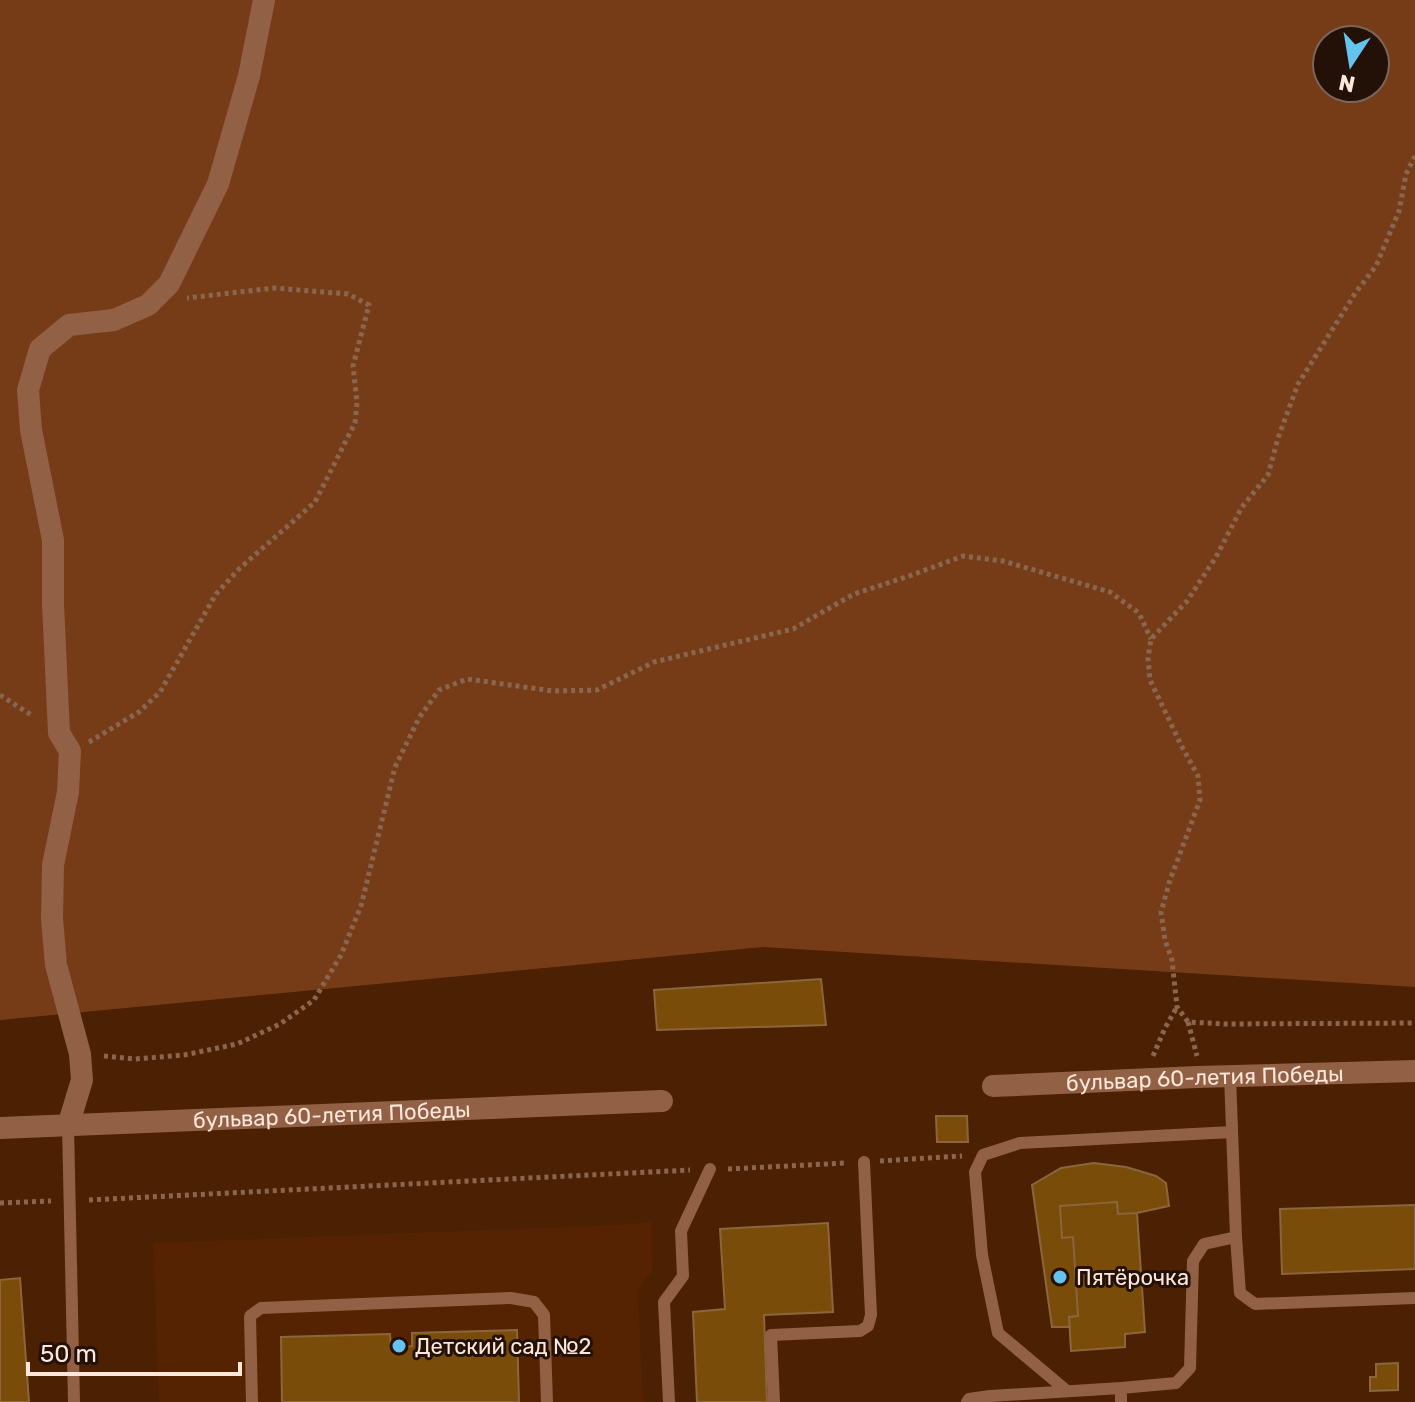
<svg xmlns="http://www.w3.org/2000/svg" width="1415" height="1402" font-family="Rubik,sans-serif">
	<rect width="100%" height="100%" fill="#4b2003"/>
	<!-- built -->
	<path fill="#552301" d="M651 1222 652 1271 638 1291 643 1402H159L153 1243 614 1225Z"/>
	<!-- green -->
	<path fill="#763c18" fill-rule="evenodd" d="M0 0H1415V987L763 947 0 1020ZM1327 40H1375V88H1327Z"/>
	<!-- building -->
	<path fill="#794c0a" stroke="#8b663c" stroke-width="2" d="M821 979 826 1025 657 1030 654 990Z
		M936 1116H967L968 1142H937Z
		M1094 1163 1126 1167 1156 1176 1166 1183 1169 1206 1137 1213 1118 1214 1117 1202 1060 1206 1062 1238 1073 1237 1078 1316 1069 1317 1070 1327H1052L1032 1185 1061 1168Z
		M1117 1202 1118 1214 1137 1213 1145 1332 1125 1334V1347L1071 1351 1069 1317 1078 1316 1073 1237 1062 1238 1060 1206Z
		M1415 1205V1269L1282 1274 1280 1209Z
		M828 1223 833 1312 764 1315 767 1402H697L693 1312 725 1309 720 1229Z
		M20 1278 29 1402H0V1280Z
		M517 1330 519 1402H282L281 1337 390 1334 391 1347 412 1346V1333Z
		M1398 1363V1390L1370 1391V1377H1376V1364Z"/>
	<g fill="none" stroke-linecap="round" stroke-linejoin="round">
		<!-- path -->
		<path stroke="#8a664f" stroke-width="5" stroke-dasharray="4 4" stroke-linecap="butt" d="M1415 156 1406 174 1399 211 1376 266 1356 292 1298 384 1278 438 1268 475 1242 507 1216 557 1187 601 1151 639 1148 658 1150 680 1181 745 1198 776 1200 800 1170 880 1161 912 1165 940 1172 960 1177 1007 1188 1022 1224 1024 1415 1023
			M0 695 33 716
			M89 742 139 712 160 692 216 594 240 568 315 502 355 423 357 402 353 366 369 305 348 294 274 288 187 298
			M1188 1022 1197 1056
			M104 1056 135 1059 184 1055 237 1044 280 1024 314 1000 341 955 361 906 395 767 419 718 439 690 467 679 553 691 597 690 654 662 793 629 854 594 909 576 963 556 1003 561 1110 592 1139 613 1151 639
			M1153 1056 1165 1028 1177 1007
			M880 1161 962 1156
			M728 1169 846 1163
			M89 1200 690 1170
			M0 1203 51 1201"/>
		<!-- service -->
		<path stroke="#916045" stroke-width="12" d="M68 1126 74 1402
			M1236 1237 1240 1293 1255 1304 1415 1298
			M1067 1391 998 1333 982 1255 975 1172 983 1155 1020 1143 1232 1132
			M252 1402 250 1316 261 1308 511 1298 534 1302 544 1315 547 1402
			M669 1402 664 1302 683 1276 681 1231 710 1169
			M774 1402 771 1335 860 1331 868 1326 871 1315 864 1162
			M967 1402 969 1399 990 1396 1121 1388
			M1121 1402V1388L1176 1383 1190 1368 1193 1261 1204 1244 1236 1237 1230 1076"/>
		<!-- minor -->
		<g stroke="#916045" stroke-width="22">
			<path id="s1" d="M993 1086 1197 1077 1415 1071"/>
			<path d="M68 1126 82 1080 80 1054 56 965 52 919 53 865 68 792 70 751 59 733 53 604V540L31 430 28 390 40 349 69 325 114 320 148 305 169 284 218 184 249 76 264 0"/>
			<path id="s2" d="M0 1128 662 1101"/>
		</g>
	</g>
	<!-- markers -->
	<g fill="#65c4ef" stroke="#231006" stroke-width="3">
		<circle cx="1060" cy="1277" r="8"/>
		<circle cx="399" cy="1346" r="8"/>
	</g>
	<g text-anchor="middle" stroke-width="6" stroke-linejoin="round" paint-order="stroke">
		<!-- street labels -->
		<g font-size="22" fill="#fde6da" stroke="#231006">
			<text dy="8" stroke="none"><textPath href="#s1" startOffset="212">бульвар 60-летия Победы</textPath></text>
			<text dy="8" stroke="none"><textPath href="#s2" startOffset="332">бульвар 60-летия Победы</textPath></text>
		</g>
		<!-- poi labels -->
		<g font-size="22" fill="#fde6da" stroke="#231006" text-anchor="start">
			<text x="1076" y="1285">Пятёрочка</text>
			<text x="415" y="1354">Детский сад №2</text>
		</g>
	</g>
	<!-- north arrow -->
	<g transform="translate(1351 64) rotate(192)"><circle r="38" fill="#231006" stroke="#7a665b" stroke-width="2"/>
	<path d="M0-6L14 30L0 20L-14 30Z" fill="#65c4ef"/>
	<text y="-12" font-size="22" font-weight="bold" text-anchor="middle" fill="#fde6da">N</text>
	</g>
	<!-- scale -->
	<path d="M28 1362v12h212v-12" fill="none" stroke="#fde6da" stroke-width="4"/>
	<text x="40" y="1362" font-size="24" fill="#fde6da" stroke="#231006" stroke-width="6" paint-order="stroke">50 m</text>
</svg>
